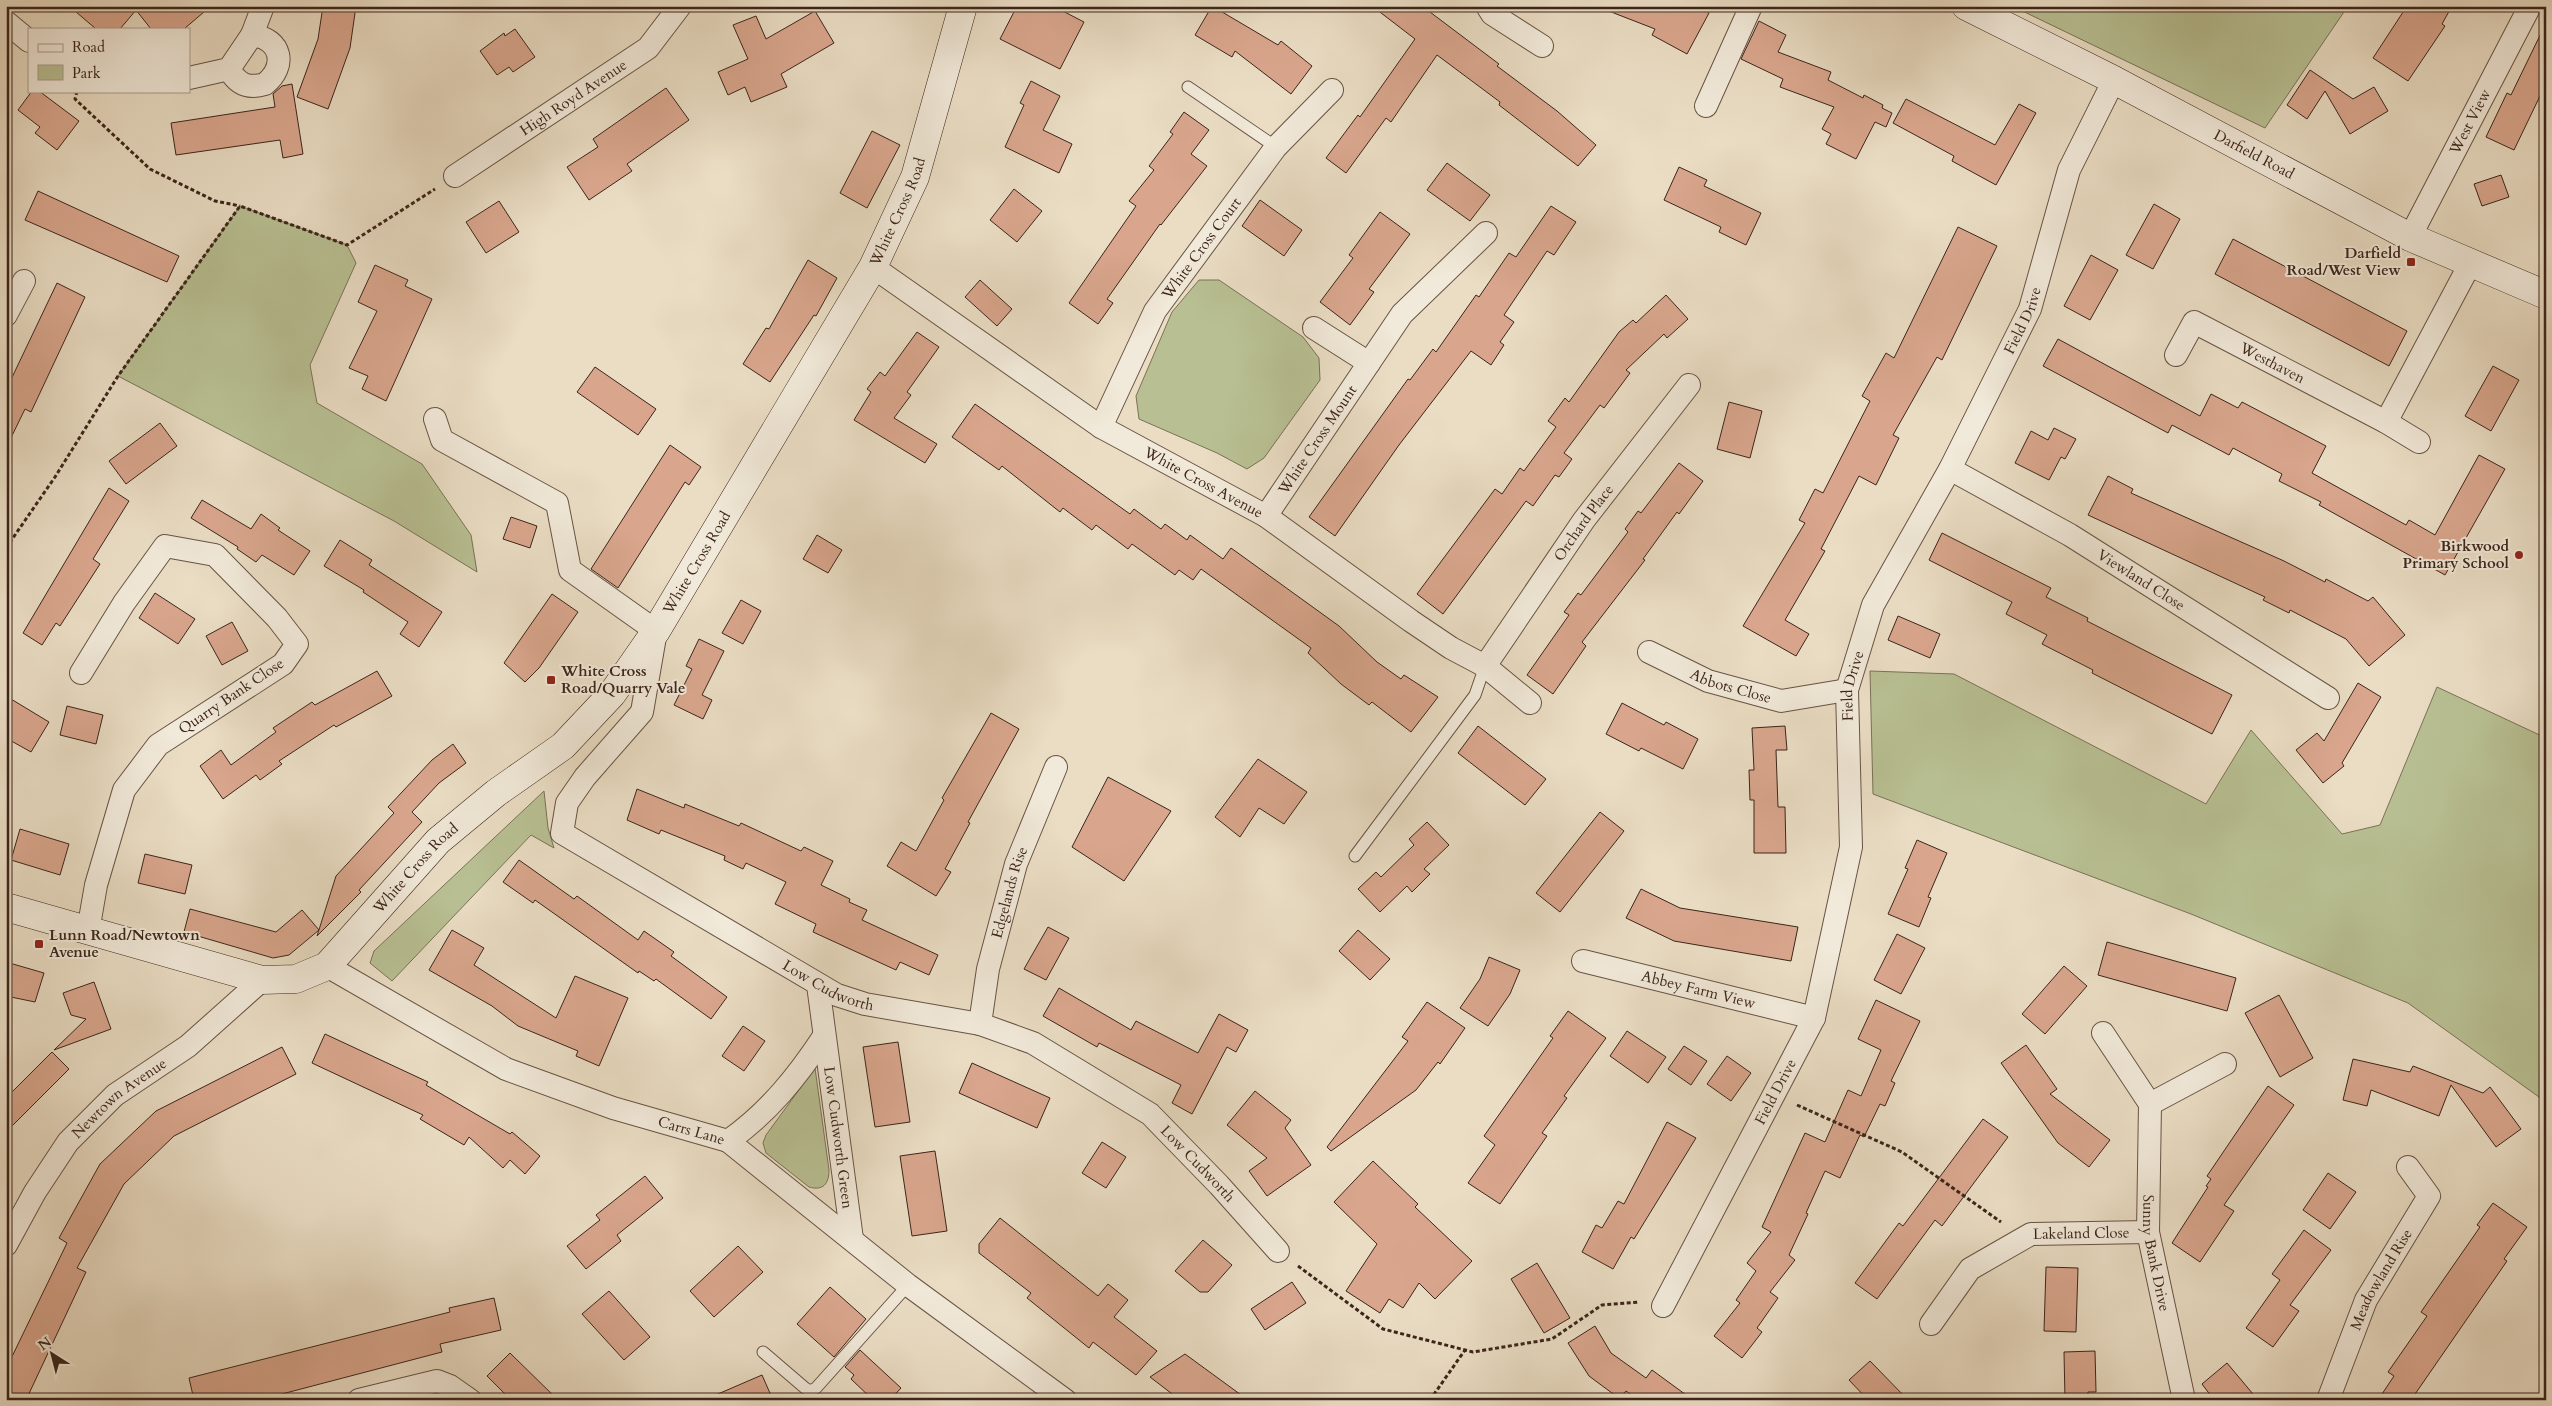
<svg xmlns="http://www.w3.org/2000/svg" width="2552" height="1406" font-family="Cardo,serif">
	<rect width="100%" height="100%" fill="#eaddc4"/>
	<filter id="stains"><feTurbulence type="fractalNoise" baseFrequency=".004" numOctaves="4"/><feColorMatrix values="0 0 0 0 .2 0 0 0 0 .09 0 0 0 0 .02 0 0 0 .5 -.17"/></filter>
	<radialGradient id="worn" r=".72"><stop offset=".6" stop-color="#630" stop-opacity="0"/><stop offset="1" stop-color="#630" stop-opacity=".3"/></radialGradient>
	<!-- green -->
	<path fill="#b8c093" stroke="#7a7256" d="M2012 6H2348L2265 128Z
		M240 206 347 245 356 263 310 365 317 403 422 464 471 535 477 572 394 521 118 376Z
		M1199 280H1219L1303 337 1319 358 1320 380 1264 458 1247 469 1217 453 1139 419 1136 396 1172 312Z
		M1870 671 1954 674 2206 804 2251 730 2342 834 2380 825 2437 687 2546 738V1102L2408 1003 2191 914 1873 794Z
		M544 791 548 828 554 848 531 835 392 981 370 963 374 951Z
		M815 1068 829 1170C829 1184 823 1191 809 1187L766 1153 763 1143 766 1135Z"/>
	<!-- building -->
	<path fill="#d9a68d" stroke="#3c251a" d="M69 6H211L184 29H151L136 10 120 29H96Z
		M323 6H356L350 48 328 109 297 97 318 39Z
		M1017 6H1053L1084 22 1060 69 1000 39Z
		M1212 6 1278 45 1281 41 1312 66 1291 94 1235 51 1232 57 1195 35Z
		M1372 6H1422L1499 64 1497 66 1557 111 1596 145 1578 166 1499 105 1500 102 1437 55 1391 122 1386 118 1346 173 1326 158 1358 115 1360 117 1415 39Z
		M1601 6H1696L1709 13 1687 54 1652 35 1655 29 1601 8Z
		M2407 6H2452L2442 24 2445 26 2408 81 2373 58Z
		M815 11 834 43 781 74 787 87 751 102 745 87 728 95 718 72 748 59 733 25 756 16 766 39Z
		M1759 21 1786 35 1778 52 1831 72 1828 80 1863 98 1864 95 1883 105 1882 108 1892 113 1886 127 1875 122 1856 159 1826 144 1831 134 1822 129 1834 107 1780 87 1783 79 1741 59Z
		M2546 23V99L2540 96 2514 150 2486 137 2507 93 2511 95Z
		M515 29 535 57 513 72 509 67 497 75 480 51 504 33 505 36Z
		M2310 70 2353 99 2374 87 2388 111 2350 134 2325 91 2307 119 2287 105Z
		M1031 81 1060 96 1043 130 1072 144 1059 173 1005 147 1024 105 1020 103Z
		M292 84 303 154 283 158 280 140 176 155 171 123 275 107 273 94 282 86Z
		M666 88 689 120 627 164 632 171 589 200 567 167 598 147 593 139Z
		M32 91H39L79 121 57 150 35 133 40 127 18 110Z
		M1906 99 1995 145 2019 104 2036 113 1996 185 1952 161 1954 156 1893 123Z
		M1184 112 1209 130 1191 154 1207 166 1161 225 1160 224 1107 299 1113 303 1098 324 1069 303 1136 206 1129 201 1154 170 1149 166 1173 134 1170 132Z
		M872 131 900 145 867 208 840 193Z
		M1447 163 1490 195 1470 221 1427 190Z
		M1679 167 1707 180 1704 186 1761 213 1746 245 1719 232 1721 227 1664 200Z
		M2501 175 2509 197 2482 206 2474 184Z
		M1014 189 1042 211 1017 242 990 220Z
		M38 191 179 256 167 282 25 220Z
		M1260 200 1302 230 1284 256 1242 226Z
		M499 201 519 232 486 253 466 222Z
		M2154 204 2180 219 2153 269 2126 255Z
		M1551 206 1576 222 1554 255 1547 251 1504 315 1514 322 1500 342 1504 345 1491 365 1471 351 1399 445 1335 536 1309 517 1408 379 1410 380 1433 349 1436 352 1476 295 1479 297 1509 253 1516 257Z
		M1380 212 1410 234 1369 289 1374 292 1350 325 1320 302 1353 258 1349 255Z
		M1958 227 1997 246 1942 360 1937 357 1893 435 1899 438 1876 485 1859 476 1821 549 1825 551 1785 620 1809 634 1796 656 1743 626 1805 523 1799 520 1815 489 1823 493 1870 401 1862 396 1886 353 1894 358Z
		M2233 239 2407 331 2389 366 2215 274Z
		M2091 255 2118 270 2090 320 2064 306Z
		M808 260 837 278 816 316 814 315 770 382 743 364 766 328 769 329Z
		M375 265 408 280 405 286 432 299 386 401 362 389 368 376 349 368 377 311 358 302Z
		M980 280 1012 309 997 326 965 297Z
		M57 283 85 297 31 412 25 409 6 448V390Z
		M1666 295 1688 319 1667 338 1664 334 1626 370 1630 373 1604 408 1600 405 1564 453 1572 459 1559 477 1555 475 1533 506 1526 501 1443 614 1417 594 1495 489 1502 494 1520 468 1524 471 1556 427 1548 421 1565 398 1569 402 1619 332 1633 320 1636 323Z
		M917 332 939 347 907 392 911 395 894 418 937 444 925 463 854 420 871 392 867 389 880 372 885 376Z
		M2058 339 2200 416 2211 394 2238 408 2242 402 2286 425 2326 446 2312 473 2406 525 2409 520 2435 535 2479 455 2505 469 2445 575 2319 505 2321 502 2279 481 2282 474 2233 448 2229 455 2172 425 2168 433 2043 366Z
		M2493 366 2519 380 2491 431 2465 416Z
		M595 367 656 409 638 435 577 392Z
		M1729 402 1762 411 1750 458 1717 449Z
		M975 404 1130 514 1134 509 1161 529 1165 524 1187 540 1190 535 1223 559 1231 548 1339 626 1377 662 1401 679 1404 675 1438 697 1411 732 1372 702 1369 705 1341 684 1308 653 1311 648 1201 569 1193 580 1179 570 1175 575 1132 544 1128 549 1096 525 1092 530 1063 508 1060 512 1002 466 999 470 952 437Z
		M160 423 177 446 126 484 109 461Z
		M2054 428 2076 439 2065 459 2061 457 2049 480 2015 463 2031 431 2048 440Z
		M670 445 701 467 689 485 685 482 618 588 591 569Z
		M1679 463 1703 481 1679 514 1677 512 1643 559 1645 560 1582 642 1586 646 1553 694 1527 675 1569 615 1564 612 1578 593 1581 595 1628 532 1625 529 1638 511 1641 513Z
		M2108 476 2133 489 2131 493 2284 561 2325 582 2326 579 2368 601 2373 597 2405 635 2369 666 2346 639 2290 610 2289 613 2263 600 2265 597 2088 515Z
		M109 488 129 501 93 559 100 564 60 626 56 623 42 645 23 633Z
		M202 500 251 529 261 514 280 528 278 530 310 551 294 575 262 555 256 562 237 549 238 547 191 518Z
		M511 517 537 526 530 548 503 539Z
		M1942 533 2051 588 2046 597 2088 618 2087 621 2232 695 2212 734 2092 673 2093 670 2042 644 2047 635 2006 614 2012 602 1929 560Z
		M817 535 842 550 828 573 803 559Z
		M340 540 372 560 369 565 442 612 419 647 400 634 408 622 363 592 364 590 324 566Z
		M155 593 195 619 178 644 139 618Z
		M552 594 578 612 539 668 525 682 504 663Z
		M741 600 761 611 743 644 722 633Z
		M1898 616 1940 634 1930 658 1888 640Z
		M232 622 248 651 222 665 206 636Z
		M699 639 724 651 702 695 712 700 703 719 674 705 692 669 686 666Z
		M377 671 392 696 336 727 334 725 279 761 282 764 260 780 256 775 223 799 200 766 221 750 231 765 276 732 273 728 312 702 315 705Z
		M2358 683 2381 697 2342 763 2344 766 2323 783 2296 750 2317 733 2324 741Z
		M6 696 49 722 31 752 6 738Z
		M1622 703 1664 725 1666 722 1698 739 1683 769 1641 748 1639 751 1606 734Z
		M67 706 103 715 96 744 60 735Z
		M991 713 1019 729 968 822 970 823 945 869 951 872 936 896 887 866 901 842 916 851 944 800 942 798Z
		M1478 726 1546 779 1525 805 1458 753Z
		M1785 726 1787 750H1776L1778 807H1785L1786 853H1754V800H1750L1749 770H1754L1752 728Z
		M453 744 466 763 439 783 412 812 422 822 359 890 361 892 317 936 336 876 394 813 388 807 432 760Z
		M1258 759 1307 792 1284 824 1259 808 1240 837 1215 817Z
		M1108 777 1171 811 1124 881 1072 847Z
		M637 789 684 808 685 804 739 826 741 823 801 851 804 847 833 861 821 885 850 899 849 902 867 910 862 920 938 955 929 975 900 962 896 970 813 932 816 924 775 904 786 882 746 863 743 869 724 860 725 856 661 830 659 834 627 820Z
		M1600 812 1624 831 1560 912 1536 893Z
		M1427 822 1449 845 1424 869 1430 874 1412 892 1407 886 1380 912 1358 889 1376 872 1381 877 1414 845 1409 839Z
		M20 829 69 844 60 875 11 860Z
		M1917 840 1947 853 1928 897 1931 898 1919 927 1888 914 1908 869 1905 868Z
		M145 854 192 865 185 894 138 883Z
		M519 860 574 899 577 896 638 940 644 931 674 952 671 956 727 997 711 1019 656 979 654 981 639 971 638 973 535 900 533 903 503 882Z
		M1641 889 1680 908 1798 927 1791 961 1674 941 1626 918Z
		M190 909 276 932 302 910 319 930 289 955 273 958 184 932Z
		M1048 927 1069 938 1046 980 1024 969Z
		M452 930 484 948 474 965 556 1018 575 976 628 998 599 1066 576 1056 578 1051 518 1026 492 1006 429 970Z
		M1358 930 1390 959 1370 980 1339 951Z
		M1897 934 1925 948 1901 994 1874 980Z
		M2107 942 2236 978 2227 1011 2098 975Z
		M1489 957 1520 970 1510 994 1488 1026 1460 1008 1480 979Z
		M6 962 44 973 35 1002 6 996Z
		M2064 966 2087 986 2045 1034 2022 1014Z
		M94 982 111 1029 54 1050 86 1019 71 1015 63 993Z
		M1059 988 1131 1030 1136 1021 1198 1053 1219 1014 1248 1030 1236 1052 1227 1047 1192 1114 1172 1103 1181 1085 1099 1043 1097 1047 1043 1016Z
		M2279 995 2313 1058 2280 1077 2245 1013Z
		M1876 1000 1920 1021 1891 1081 1895 1083 1885 1106 1880 1104 1864 1137 1860 1135 1840 1178 1825 1171 1806 1213 1808 1214 1789 1255 1795 1260 1770 1292 1778 1298 1757 1328 1762 1332 1742 1358 1714 1336 1740 1303 1736 1300 1756 1271 1747 1263 1771 1232 1762 1227 1805 1133 1825 1142 1848 1090 1861 1096 1881 1050 1858 1039Z
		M1427 1002 1465 1028 1440 1064 1438 1062 1416 1090 1331 1151 1327 1147 1408 1041 1402 1037Z
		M1568 1011 1606 1038 1564 1096 1567 1098 1542 1133 1547 1136 1500 1204 1468 1183 1495 1145 1484 1136 1553 1038 1550 1036Z
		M743 1026 765 1041 744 1071 722 1056Z
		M1627 1031 1666 1057 1648 1083 1610 1056Z
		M325 1034 428 1082 426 1085 510 1134 512 1132 540 1156 525 1174 510 1160 503 1168 469 1137 464 1145 420 1119 423 1115 312 1063Z
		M898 1042 910 1122 875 1127 863 1047Z
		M2026 1045 2057 1089 2050 1094 2110 1140 2089 1167 2058 1143 2001 1063Z
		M1684 1046 1707 1061 1691 1085 1668 1069Z
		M282 1047 296 1074 174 1136 124 1184 77 1268 86 1272 26 1400H6V1369L67 1243 59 1238 100 1164 156 1111Z
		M52 1052 69 1069 6 1132V1098Z
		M1727 1056 1751 1073 1731 1101 1707 1084Z
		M2353 1059 2410 1072 2413 1066 2483 1093 2490 1087 2521 1129 2496 1147 2451 1085 2439 1116 2371 1090 2367 1106 2343 1100Z
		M972 1063 1050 1098 1037 1128 959 1093Z
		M2268 1086 2294 1105 2224 1205 2234 1211 2200 1262 2172 1243 2208 1187 2206 1186 2211 1179 2207 1176Z
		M1255 1091 1291 1120 1285 1128 1311 1165 1267 1196 1249 1171 1267 1158 1227 1125Z
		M1983 1119 2008 1137 1942 1226 1935 1220 1877 1299 1855 1283 1899 1223 1903 1226Z
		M1667 1122 1696 1138 1634 1239 1631 1237 1613 1269 1582 1252 1596 1225 1602 1228 1618 1201 1624 1204Z
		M1102 1142 1126 1157 1106 1188 1082 1173Z
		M935 1151 947 1231 912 1236 900 1156Z
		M1373 1161 1418 1204 1415 1207 1472 1261 1435 1299 1419 1283 1403 1308 1389 1299 1380 1313 1346 1291 1377 1244 1334 1202Z
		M2328 1173 2356 1192 2330 1229 2303 1210Z
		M645 1176 663 1198 617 1235 621 1241 586 1269 567 1246 600 1220 596 1215Z
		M2493 1203 2527 1227 2504 1259 2507 1261 2411 1400H2378L2394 1376 2388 1372 2427 1316 2421 1312 2480 1227 2477 1225Z
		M1000 1218 1098 1296 1108 1284 1128 1300 1114 1317 1157 1351 1136 1375 1093 1342 1089 1348 1027 1298 1031 1293 979 1253V1244Z
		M2304 1230 2331 1250 2290 1305 2299 1311 2273 1347 2246 1328 2280 1280 2272 1274Z
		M1203 1240 1232 1265 1208 1292H1200L1175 1271Z
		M738 1246 763 1272 714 1317 690 1291Z
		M1537 1263 1570 1318 1544 1333 1511 1279Z
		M2046 1267 2078 1268 2076 1332 2044 1331Z
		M1292 1282 1306 1303 1265 1330 1251 1309Z
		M830 1287 866 1319 834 1357 797 1324Z
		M609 1291 650 1337 624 1360 582 1314Z
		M494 1298 501 1330 440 1344 442 1352 259 1400H194L189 1378 450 1312 449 1308Z
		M1595 1326 1611 1353 1646 1378 1652 1370 1693 1400H1631L1633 1396 1626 1391 1620 1399 1589 1376 1568 1343Z
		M860 1350 901 1388 890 1400H873L851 1379 854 1375 845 1367Z
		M2095 1351 2096 1392H2088V1400H2065L2064 1352Z
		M510 1353 558 1400H511L487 1376Z
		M1185 1354 1248 1400H1180L1150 1377Z
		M1870 1361 1908 1400H1868L1849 1380Z
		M2227 1363 2258 1400H2214L2202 1384Z
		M762 1375 773 1400H704Z"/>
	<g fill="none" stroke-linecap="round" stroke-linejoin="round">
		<defs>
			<path id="lane" d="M1188 87 1276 147
				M1355 856 1475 695 1485 666
				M763 1352 805 1388 810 1391 816 1388 908 1285"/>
			<g id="street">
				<path d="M1487 6 1492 14 1542 46"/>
				<path d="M6 22 29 41"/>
				<path d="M229 69C237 84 248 89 265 84 287 66 282 39 252 35"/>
				<path d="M189 78 229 69 252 35 263 6"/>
				<path d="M1706 106 1751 6"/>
				<path id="s1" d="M455 176 648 48 680 6"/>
				<path id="s2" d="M2410 237 2530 6"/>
				<path id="s3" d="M873 267 1101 427 1266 516 1411 621 1451 648 1485 666 1530 703"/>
				<path d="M6 315 24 281"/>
				<path d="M1314 328 1369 363"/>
				<path id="s4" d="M2176 355 2194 322 2386 422 2419 442"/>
				<path id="s5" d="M435 419 442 440 557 503 570 570 656 631 642 712 585 777 567 803 562 833 837 995 865 1004 980 1024 1033 1043 1150 1114 1219 1185 1278 1251"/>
				<path d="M2386 422 2470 264"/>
				<path id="s6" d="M1101 427 1155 311 1276 147 1332 90"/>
				<path id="s7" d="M1950 469 2070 535 2328 698"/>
				<path id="s8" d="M1266 516 1402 314 1486 233"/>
				<path id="s9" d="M1649 652 1708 681 1781 701 1847 690"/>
				<path id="s10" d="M1485 666 1584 520 1689 385"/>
				<path d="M81 673 124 603 165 546 215 555 277 618 297 644 283 664 158 745 124 790 96 885 88 931"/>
				<path id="s11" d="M1583 961 1814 1018"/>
				<path id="s12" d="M327 966 506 1069 613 1108 728 1141 908 1285 1065 1400"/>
				<path id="s13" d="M818 985 852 1239"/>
				<path id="s14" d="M980 1024 988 969 1016 864 1056 767"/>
				<path id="s15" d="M2103 1033 2150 1104 2148 1232 2184 1400"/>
				<path d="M2150 1104 2225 1064"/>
				<path d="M728 1141C768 1113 797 1077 824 1036"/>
				<path id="s16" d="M6 1245 35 1192 68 1142 115 1095 188 1046 262 980"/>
				<path id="s17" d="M1663 1306 1814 1018 1851 847 1847 690 1873 605 1950 469 2030 309 2069 170 2114 80"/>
				<path id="s18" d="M1931 1324 1970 1269 2031 1234 2148 1232"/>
				<path d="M359 1400 437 1381 450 1386 470 1400"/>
				<path id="s19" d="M2328 1400 2366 1300 2429 1196 2408 1167"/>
			</g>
			<g id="secondary">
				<path id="s20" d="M1966 6 2114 80 2410 237 2546 295"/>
				<path id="s21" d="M6 907 262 980 296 979 327 966 438 841 496 793 563 746 612 694 656 631 873 267 915 177 963 6"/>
			</g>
		</defs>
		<!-- lane casing -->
		<use href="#lane" stroke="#685344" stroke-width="13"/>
		<!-- street casing -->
		<use href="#street" stroke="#685344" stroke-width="24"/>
		<!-- secondary casing -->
		<use href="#secondary" stroke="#3c251a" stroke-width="29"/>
		<!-- path -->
		<path stroke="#3c251a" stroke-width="3" stroke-dasharray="4 2.5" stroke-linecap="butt" d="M77 91 75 99 150 169 215 201 240 206
			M6 548 55 477 118 376 240 206 347 245 435 189
			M1797 1105 1902 1152 2001 1222
			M1298 1266 1383 1329 1473 1352 1552 1339 1602 1305 1639 1302
			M1430 1400 1465 1350"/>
		<!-- lane -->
		<use href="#lane" stroke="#f1e9d9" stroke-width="11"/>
		<!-- street -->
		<use href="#street" stroke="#f1e9d9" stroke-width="22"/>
		<!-- secondary -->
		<use href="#secondary" stroke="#f1e9d9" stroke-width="28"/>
	</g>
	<!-- markers -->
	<g fill="#8f2418" stroke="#f1e9d9" stroke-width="2">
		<rect x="2406" y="257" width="10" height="10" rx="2.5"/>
		<circle cx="2519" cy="555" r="5"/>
		<rect x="546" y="675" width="10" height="10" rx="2.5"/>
		<rect x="34" y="939" width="10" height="10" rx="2.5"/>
	</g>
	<g text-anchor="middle" stroke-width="4" stroke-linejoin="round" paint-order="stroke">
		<!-- street labels -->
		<g font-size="15" fill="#3c251a" stroke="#f1e9d9">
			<text dy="5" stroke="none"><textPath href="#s1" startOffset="142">High Royd Avenue</textPath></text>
			<text dy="5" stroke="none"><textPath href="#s2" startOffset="130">West View</textPath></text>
			<text dy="5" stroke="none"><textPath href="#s20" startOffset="324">Darfield Road</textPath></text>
			<text dy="5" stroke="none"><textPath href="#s21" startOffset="1291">White Cross Road</textPath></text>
			<text dy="5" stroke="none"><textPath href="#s6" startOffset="206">White Cross Court</textPath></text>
			<text dy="5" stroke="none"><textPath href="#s17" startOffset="1068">Field Drive</textPath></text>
			<text dy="5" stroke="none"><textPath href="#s4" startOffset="126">Westhaven</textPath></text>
			<text dy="5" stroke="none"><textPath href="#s8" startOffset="92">White Cross Mount</textPath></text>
			<text dy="5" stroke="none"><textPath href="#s3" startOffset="395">White Cross Avenue</textPath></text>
			<text dy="5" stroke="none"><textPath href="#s10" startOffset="174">Orchard Place</textPath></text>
			<text dy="5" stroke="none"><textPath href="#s21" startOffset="886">White Cross Road</textPath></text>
			<text dy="5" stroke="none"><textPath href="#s7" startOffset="221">Viewland Close</textPath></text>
			<text dy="5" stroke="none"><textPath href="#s9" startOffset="89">Abbots Close</textPath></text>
			<text dy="5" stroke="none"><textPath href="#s17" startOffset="662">Field Drive</textPath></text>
			<text transform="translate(231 696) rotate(-34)" y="5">Quarry Bank Close</text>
			<text dy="5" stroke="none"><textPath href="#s21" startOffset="466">White Cross Road</textPath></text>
			<text dy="5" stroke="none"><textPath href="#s14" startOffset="135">Edgelands Rise</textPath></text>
			<text dy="5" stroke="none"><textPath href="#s5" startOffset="865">Low Cudworth</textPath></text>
			<text dy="5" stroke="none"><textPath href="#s11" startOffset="119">Abbey Farm View</textPath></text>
			<text dy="5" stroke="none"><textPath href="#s17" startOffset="242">Field Drive</textPath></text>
			<text dy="5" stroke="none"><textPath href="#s16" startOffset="188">Newtown Avenue</textPath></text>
			<text dy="5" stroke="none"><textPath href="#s12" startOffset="402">Carrs Lane</textPath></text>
			<text dy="5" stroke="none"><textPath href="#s13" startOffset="154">Low Cudworth Green</textPath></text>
			<text dy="5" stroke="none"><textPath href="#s5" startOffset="1285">Low Cudworth</textPath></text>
			<text dy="5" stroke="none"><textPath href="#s18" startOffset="188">Lakeland Close</textPath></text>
			<text dy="5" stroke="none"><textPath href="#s15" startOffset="235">Sunny Bank Drive</textPath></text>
			<text dy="5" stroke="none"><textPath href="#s19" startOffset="132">Meadowland Rise</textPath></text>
		</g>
		<!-- poi labels -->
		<g font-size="15" font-weight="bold" fill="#3c251a" stroke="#f1e9d9" text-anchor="end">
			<text x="2401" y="258">Darfield<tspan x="2401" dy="17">Road/West View</tspan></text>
			<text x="2509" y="551">Birkwood<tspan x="2509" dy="17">Primary School</tspan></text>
			<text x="561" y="676" text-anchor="start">White Cross<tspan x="561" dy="17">Road/Quarry Vale</tspan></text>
			<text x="49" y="940" text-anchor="start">Lunn Road/Newtown<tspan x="49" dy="17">Avenue</tspan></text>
		</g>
	</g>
	<!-- margin -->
	<rect width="2552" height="1406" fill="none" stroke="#eaddc4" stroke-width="25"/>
	<rect x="8" y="8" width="2537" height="1391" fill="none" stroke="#3c251a" stroke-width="2.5"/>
	<rect x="12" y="12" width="2527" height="1381" fill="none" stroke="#3c251a"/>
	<!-- legend -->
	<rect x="28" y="28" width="162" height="65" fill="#f1e9d9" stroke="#a99b8d"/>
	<rect x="38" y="44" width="25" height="8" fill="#f1e9d9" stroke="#a99b8d"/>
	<text x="72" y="52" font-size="15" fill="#3c251a">Road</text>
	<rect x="38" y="65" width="25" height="15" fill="#b8c093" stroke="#a99b8d"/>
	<text x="72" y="78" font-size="15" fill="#3c251a">Park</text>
	<!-- north arrow -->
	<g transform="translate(52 1354) rotate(324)" stroke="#f1e9d9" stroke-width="4" paint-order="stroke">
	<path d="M0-4L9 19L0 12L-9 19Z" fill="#3c251a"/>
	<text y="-8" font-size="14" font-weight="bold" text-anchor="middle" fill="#3c251a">N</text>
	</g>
	<rect width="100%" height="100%" filter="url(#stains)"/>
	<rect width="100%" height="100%" fill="url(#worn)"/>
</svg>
